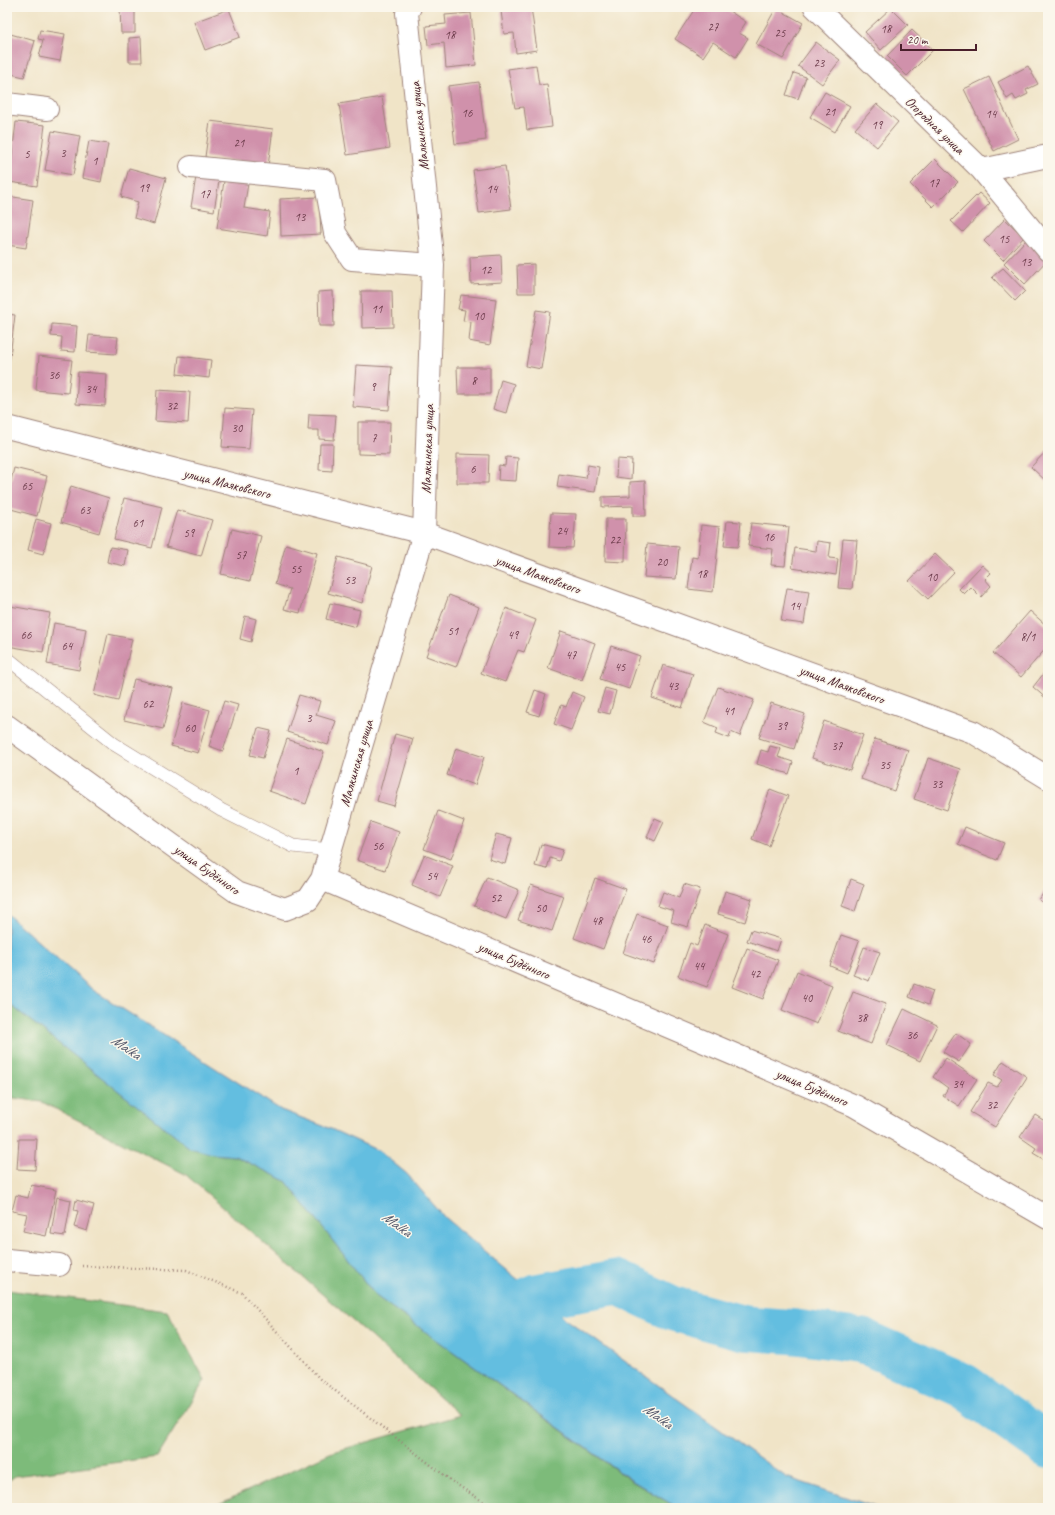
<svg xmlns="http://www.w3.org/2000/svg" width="1055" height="1515" font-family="Caveat,sans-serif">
	<rect width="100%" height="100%" fill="#fbf7ec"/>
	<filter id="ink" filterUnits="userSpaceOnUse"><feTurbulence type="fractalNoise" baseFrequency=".025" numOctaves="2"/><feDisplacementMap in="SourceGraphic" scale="8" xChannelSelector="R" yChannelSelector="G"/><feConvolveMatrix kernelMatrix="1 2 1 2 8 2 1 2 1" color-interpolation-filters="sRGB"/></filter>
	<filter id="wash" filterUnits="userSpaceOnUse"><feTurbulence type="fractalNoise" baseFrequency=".012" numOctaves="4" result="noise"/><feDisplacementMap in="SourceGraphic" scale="16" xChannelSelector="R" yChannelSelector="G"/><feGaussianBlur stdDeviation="0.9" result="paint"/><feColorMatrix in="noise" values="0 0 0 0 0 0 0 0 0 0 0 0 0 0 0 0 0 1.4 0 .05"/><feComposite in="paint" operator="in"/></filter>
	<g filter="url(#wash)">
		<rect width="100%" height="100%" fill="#f0e4c7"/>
		<!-- forest -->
		<path fill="#7dbb7a" stroke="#646d52" d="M7 1002 190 1148 213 1154 235 1156 286 1181 376 1296 630 1480 678 1508H210L330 1453 460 1415 185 1174 42 1102 7 1097Z
			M7 1290 167 1311 205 1380 157 1457 15 1476 7 1482Z"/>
		<!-- water -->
		<path fill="#63bee0" stroke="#566e86" d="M7 914 93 990 281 1110 331 1129 379 1151 407 1174 445 1218 559 1314 786 1477 878 1508H678L631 1480 376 1296 286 1181 235 1156 213 1154 190 1148 7 1002Z"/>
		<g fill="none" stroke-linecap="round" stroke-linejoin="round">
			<!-- river -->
			<path stroke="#63bee0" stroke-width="45" d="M511 1307 537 1296 617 1282 674 1309 744 1328 796 1332 863 1341 964 1386 1048 1446"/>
		</g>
		<g id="blocks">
			<!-- building -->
			<path fill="#d091ab" d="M120 7H135V33H121Z
				M531 7 537 50 516 53 514 33 504 34 501 11Z
				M615 7H627L625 11Z
				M696 7H723L746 22 739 33 748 38 736 57 713 42 703 57 675 39Z
				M776 8 803 23 783 59 756 44Z
				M891 8 908 25 881 50 865 32Z
				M229 9 240 37 205 50 194 22Z
				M471 13 476 65 446 68 444 43 428 45 426 26 446 24 445 15Z
				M40 30 65 34 60 61 39 57 43 40 38 39Z
				M912 30 933 50 907 76 887 56Z
				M7 33 35 41 24 77 7 73Z
				M141 37 142 62H129V38Z
				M816 42 840 60 822 84 798 66Z
				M536 65 539 85 547 84 552 127 527 130 524 107 515 108 508 69Z
				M1028 66 1038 84 1026 90 1028 94 1016 100 1013 95 1007 99 998 82Z
				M794 73 806 77 798 99 786 95Z
				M989 77 1018 139 994 151 964 89Z
				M479 82 486 140 455 144 448 86Z
				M825 92 850 106 835 132 810 117Z
				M382 97 390 148 347 155 339 104Z
				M877 104 898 122 877 147 855 129Z
				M210 121 273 129 268 166 205 157Z
				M16 122 45 125 37 186 9 182Z
				M52 131 80 136 73 175 45 170Z
				M89 141 108 144 101 182 82 178Z
				M935 159 958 182 933 207 910 184Z
				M505 166 511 209 479 213 473 170Z
				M129 168 166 178 154 224 134 218 138 202 121 197Z
				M196 177 219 181 214 211 191 207Z
				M224 181 248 184 244 208 270 212 267 236 217 228Z
				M979 193 990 203 963 232 951 221Z
				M7 196 33 200 26 248 7 245Z
				M319 197 321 234 281 236 280 199Z
				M1005 219 1024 237 1003 260 984 241Z
				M1026 240 1047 260 1025 284 1004 263Z
				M501 255 502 282 471 284 470 257Z
				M534 264V293H518L517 265Z
				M1003 268 1025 291 1015 301 992 277Z
				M333 291 334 326H319L318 292Z
				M361 291H392L393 327 362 328Z
				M461 295 496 299 490 345 469 341 471 322 463 321 465 310 458 309Z
				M1048 299V308L1044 304Z
				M536 310 550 312 541 369 526 366Z
				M7 314 15 315 8 373H7Z
				M52 324 77 326 75 352 61 351 62 337 51 336Z
				M89 335 118 337 116 354 87 352Z
				M39 356 72 360 68 393 36 390Z
				M179 356 211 360 209 378 177 374Z
				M356 365 392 367 389 410 353 407Z
				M457 367H490V394H458Z
				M78 372 107 374 105 406 76 404Z
				M501 380 514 384 506 413 493 409Z
				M157 390 190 392 188 423 155 421Z
				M225 408 252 410 249 449 222 447Z
				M309 414 336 415 334 440 319 439V430H308Z
				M358 422H390L389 455 358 454Z
				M320 444H333L332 471 319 470Z
				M1048 449V483L1031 467Z
				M457 454 489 455 488 483H457Z
				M506 457 518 458 516 481 498 480 499 465 505 466Z
				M617 459 632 460 631 479 616 477Z
				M588 465 599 467 595 492 557 487 559 474 586 478Z
				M14 468 47 476 37 516 7 508V497Z
				M645 481 646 516H633V506L602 507V497L630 496V482Z
				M71 486 109 498 99 533 61 522Z
				M124 498 162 507 152 548 114 539Z
				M177 510 212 520 201 556 166 547Z
				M551 513 576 514 573 548 549 547Z
				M36 519 51 523 43 554 28 550Z
				M606 519H626L625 562 605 561Z
				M727 521 741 522 738 547 724 546Z
				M751 523 789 527 785 566 771 565 773 549 748 546Z
				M701 525 720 527 713 592 688 589 692 557 698 558Z
				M232 529 261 536 250 581 221 574Z
				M843 539 857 540 852 589 838 588Z
				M817 541 831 543 829 558 838 559 836 575 792 568 795 548 816 551Z
				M286 544 317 553 300 613 284 609 290 589 275 584Z
				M647 544 679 547 676 579 644 577Z
				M110 547 128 550 125 566 107 562Z
				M935 554 954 572 928 599 909 581Z
				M338 557 372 566 362 603 328 593Z
				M982 565 991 573 985 579 991 586 981 597 971 587 964 594 959 589Z
				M787 588 809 591 804 624 781 621Z
				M449 595 479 607 456 667 426 656Z
				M330 603 360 610 356 627 326 619Z
				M10 606 50 613 43 652 7 646V625Z
				M506 608 536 620 524 652 518 650 505 682 481 673Z
				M1030 611 1048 627V646L1021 677 993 653Z
				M245 616 256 619 251 642 240 639Z
				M54 623 86 629 79 670 47 664Z
				M561 631 595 643 582 680 548 668Z
				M108 634 132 639 118 701 94 695Z
				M611 646 640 656 629 689 600 679Z
				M663 665 693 674 682 708 652 698Z
				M1048 668V700L1033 687Z
				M134 679 173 688 163 729 124 720Z
				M718 687 754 700 740 736 731 732 729 738 716 733 718 728 704 722Z
				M605 688 616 691 610 714 598 711Z
				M535 690 546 694 539 716 527 712Z
				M572 692 584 697 571 730 554 724 561 705 566 707Z
				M299 695 320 701 316 715 336 721 328 745 287 732Z
				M224 701 238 705 223 751 209 746Z
				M183 703 210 710 198 753 171 746Z
				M771 703 805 714 794 749 759 738Z
				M824 721 863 735 850 770 812 758Z
				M258 728 271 731 263 758 250 755Z
				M395 734 413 739 394 806 377 801Z
				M287 739 324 752 306 804 269 791Z
				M875 739 908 750 894 791 861 779Z
				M770 746 781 749 778 757 793 762 789 774 757 764 761 750 768 752Z
				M456 748 484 757 475 785 447 775Z
				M928 758 961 769 947 810 914 799Z
				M770 789 788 796 769 846 752 839Z
				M438 811 464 821 451 859 424 849Z
				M655 818 664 822 655 841 647 837Z
				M371 822 399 832 385 870 357 860Z
				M965 827 1004 843 997 860 958 844Z
				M496 834 512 838 505 864 489 859Z
				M541 844 563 850 559 861 550 858 547 869 535 866Z
				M424 855 453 866 440 897 412 885Z
				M487 877 519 890 506 919 474 906Z
				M595 878 626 889 603 949 574 938Z
				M851 879 864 884 855 911 842 906Z
				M684 884 700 889 688 927 671 922 674 911 658 906 663 892 679 898Z
				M531 885 564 896 552 931 518 920Z
				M1047 887 1048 888V906L1039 900Z
				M725 891 752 899 745 922 718 914Z
				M637 914 668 925 654 964 623 953Z
				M705 925 728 934 707 987 678 976 690 943 697 946Z
				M751 930 781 939 777 951 747 941Z
				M841 935 859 941 847 973 830 966Z
				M864 947 880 952 869 981 853 975Z
				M747 948 778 960 763 999 732 987Z
				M797 971 832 985 817 1024 782 1010Z
				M914 984 933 991 928 1005 909 997Z
				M853 992 886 1004 871 1044 838 1031Z
				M904 1009 937 1025 920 1061 887 1045Z
				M956 1033 971 1044 959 1062 943 1052Z
				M946 1058 977 1079 959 1106 943 1096 948 1088 933 1077Z
				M1003 1061 1027 1077 995 1127 970 1112 988 1083 997 1087 1002 1080 994 1075Z
				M1035 1115 1048 1123V1162L1033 1153 1036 1148 1020 1137Z
				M19 1139H37L35 1170 17 1169Z
				M31 1185 56 1190 46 1236 23 1231 27 1214 12 1211 16 1195 28 1198Z
				M57 1197 71 1200 65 1236 51 1234Z
				M76 1200 94 1205 87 1231 74 1227 78 1211 74 1210Z"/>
		</g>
	</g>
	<g filter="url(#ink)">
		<use href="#blocks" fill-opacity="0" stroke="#9d8279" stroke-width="1"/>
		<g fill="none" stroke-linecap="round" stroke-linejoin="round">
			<defs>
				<path id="service" d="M7 658 114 744 221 810 293 846 330 850"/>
				<path id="minor" d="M815 7 982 170 1048 250
					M7 104 47 109
					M191 167 325 180 335 233 352 259 433 265
					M982 170 1048 156
					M7 427 424 533 973 732 1048 778
					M7 726 237 892 285 909 308 900 322 879 855 1106 1048 1218
					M322 879 424 533 433 265 407 13 410 7
					M7 1260 59 1265"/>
			</defs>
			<!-- service casing -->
			<use href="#service" stroke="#9d8279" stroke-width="14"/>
			<!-- minor casing -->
			<use href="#minor" stroke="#9d8279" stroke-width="24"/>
			<!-- path -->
			<path stroke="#9d8279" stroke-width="2.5" stroke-dasharray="1 3" stroke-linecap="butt" d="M82 1266 186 1270 242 1293 320 1379 453 1482 493 1508"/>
			<!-- service -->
			<use href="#service" stroke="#fff" stroke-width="13"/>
			<!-- minor -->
			<use href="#minor" stroke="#fff" stroke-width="22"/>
		</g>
	</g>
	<g text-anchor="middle" stroke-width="3" stroke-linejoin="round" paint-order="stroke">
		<!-- number labels -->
		<g font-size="12" fill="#6c3c4b">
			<text x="713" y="31">27</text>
			<text x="886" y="33">18</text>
			<text x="780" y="37">25</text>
			<text x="450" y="39">18</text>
			<text x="819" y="67">23</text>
			<text x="830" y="116">21</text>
			<text x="467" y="117">16</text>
			<text x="991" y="118">14</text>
			<text x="877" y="129">19</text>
			<text x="239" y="147">21</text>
			<text x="63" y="157">3</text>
			<text x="27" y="158">5</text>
			<text x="95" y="165">1</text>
			<text x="934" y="187">17</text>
			<text x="144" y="192">19</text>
			<text x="492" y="193">14</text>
			<text x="205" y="198">17</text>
			<text x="300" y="221">13</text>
			<text x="1004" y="243">15</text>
			<text x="1026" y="266">13</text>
			<text x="486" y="274">12</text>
			<text x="377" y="313">11</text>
			<text x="479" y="320">10</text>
			<text x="54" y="379">36</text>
			<text x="474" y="385">8</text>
			<text x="373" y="391">9</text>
			<text x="91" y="393">34</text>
			<text x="172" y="410">32</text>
			<text x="237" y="432">30</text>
			<text x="374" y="442">7</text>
			<text x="473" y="473">6</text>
			<text x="27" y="490">65</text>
			<text x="85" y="514">63</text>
			<text x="138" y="527">61</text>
			<text x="562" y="535">24</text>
			<text x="189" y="537">59</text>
			<text x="769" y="541">16</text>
			<text x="615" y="544">22</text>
			<text x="241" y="559">57</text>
			<text x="662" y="566">20</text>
			<text x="296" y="573">55</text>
			<text x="702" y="578">18</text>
			<text x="932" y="581">10</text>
			<text x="350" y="584">53</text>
			<text x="795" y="610">14</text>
			<text x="453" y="635">51</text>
			<text x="26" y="639">66</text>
			<text x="513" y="639">49</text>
			<text x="1028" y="641">8/1</text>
			<text x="67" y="650">64</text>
			<text x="571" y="659">47</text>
			<text x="620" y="671">45</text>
			<text x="673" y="690">43</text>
			<text x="148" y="708">62</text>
			<text x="729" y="715">41</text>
			<text x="309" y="722">3</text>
			<text x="782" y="730">39</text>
			<text x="190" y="732">60</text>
			<text x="837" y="750">37</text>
			<text x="885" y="769">35</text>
			<text x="296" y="775">1</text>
			<text x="937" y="788">33</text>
			<text x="378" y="850">56</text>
			<text x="432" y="880">54</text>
			<text x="496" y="902">52</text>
			<text x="541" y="912">50</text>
			<text x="597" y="925">48</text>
			<text x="646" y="943">46</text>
			<text x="699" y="970">44</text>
			<text x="755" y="978">42</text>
			<text x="807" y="1002">40</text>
			<text x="862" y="1022">38</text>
			<text x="912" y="1039">36</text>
			<text x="958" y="1088">34</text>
			<text x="992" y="1109">32</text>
		</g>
		<!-- street labels -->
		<g font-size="14" fill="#4a1f2b" stroke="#fbf7ec">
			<text transform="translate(935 125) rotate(44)" y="5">Огородная улица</text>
			<text transform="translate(419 126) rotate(-96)" y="5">Малкинская улица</text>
			<text transform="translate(427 449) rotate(-88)" y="5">Малкинская улица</text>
			<text transform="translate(227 483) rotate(14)" y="5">улица Маяковского</text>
			<text transform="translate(538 574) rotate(20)" y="5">улица Маяковского</text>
			<text transform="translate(842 684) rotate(20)" y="5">улица Маяковского</text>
			<text transform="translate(356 763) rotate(-74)" y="5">Малкинская улица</text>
			<text transform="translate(207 869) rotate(35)" y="5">улица Будённого</text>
			<text transform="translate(514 960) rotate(23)" y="5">улица Будённого</text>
			<text transform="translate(812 1087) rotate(23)" y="5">улица Будённого</text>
		</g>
		<!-- water labels -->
		<g font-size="15" font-style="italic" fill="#53576a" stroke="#fbf7ec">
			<text transform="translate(126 1047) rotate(34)" y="5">Malka</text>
			<text transform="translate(397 1224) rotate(36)" y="5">Malka</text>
			<text transform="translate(658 1416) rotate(36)" y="5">Malka</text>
		</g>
	</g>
	<!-- margin -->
	<rect width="1055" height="1515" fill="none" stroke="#fbf7ec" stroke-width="24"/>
	<!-- scale -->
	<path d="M901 44v6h75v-6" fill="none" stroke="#4a1f2b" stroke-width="2"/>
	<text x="907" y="44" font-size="12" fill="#4a1f2b" stroke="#fbf7ec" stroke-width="3" paint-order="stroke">20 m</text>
</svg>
